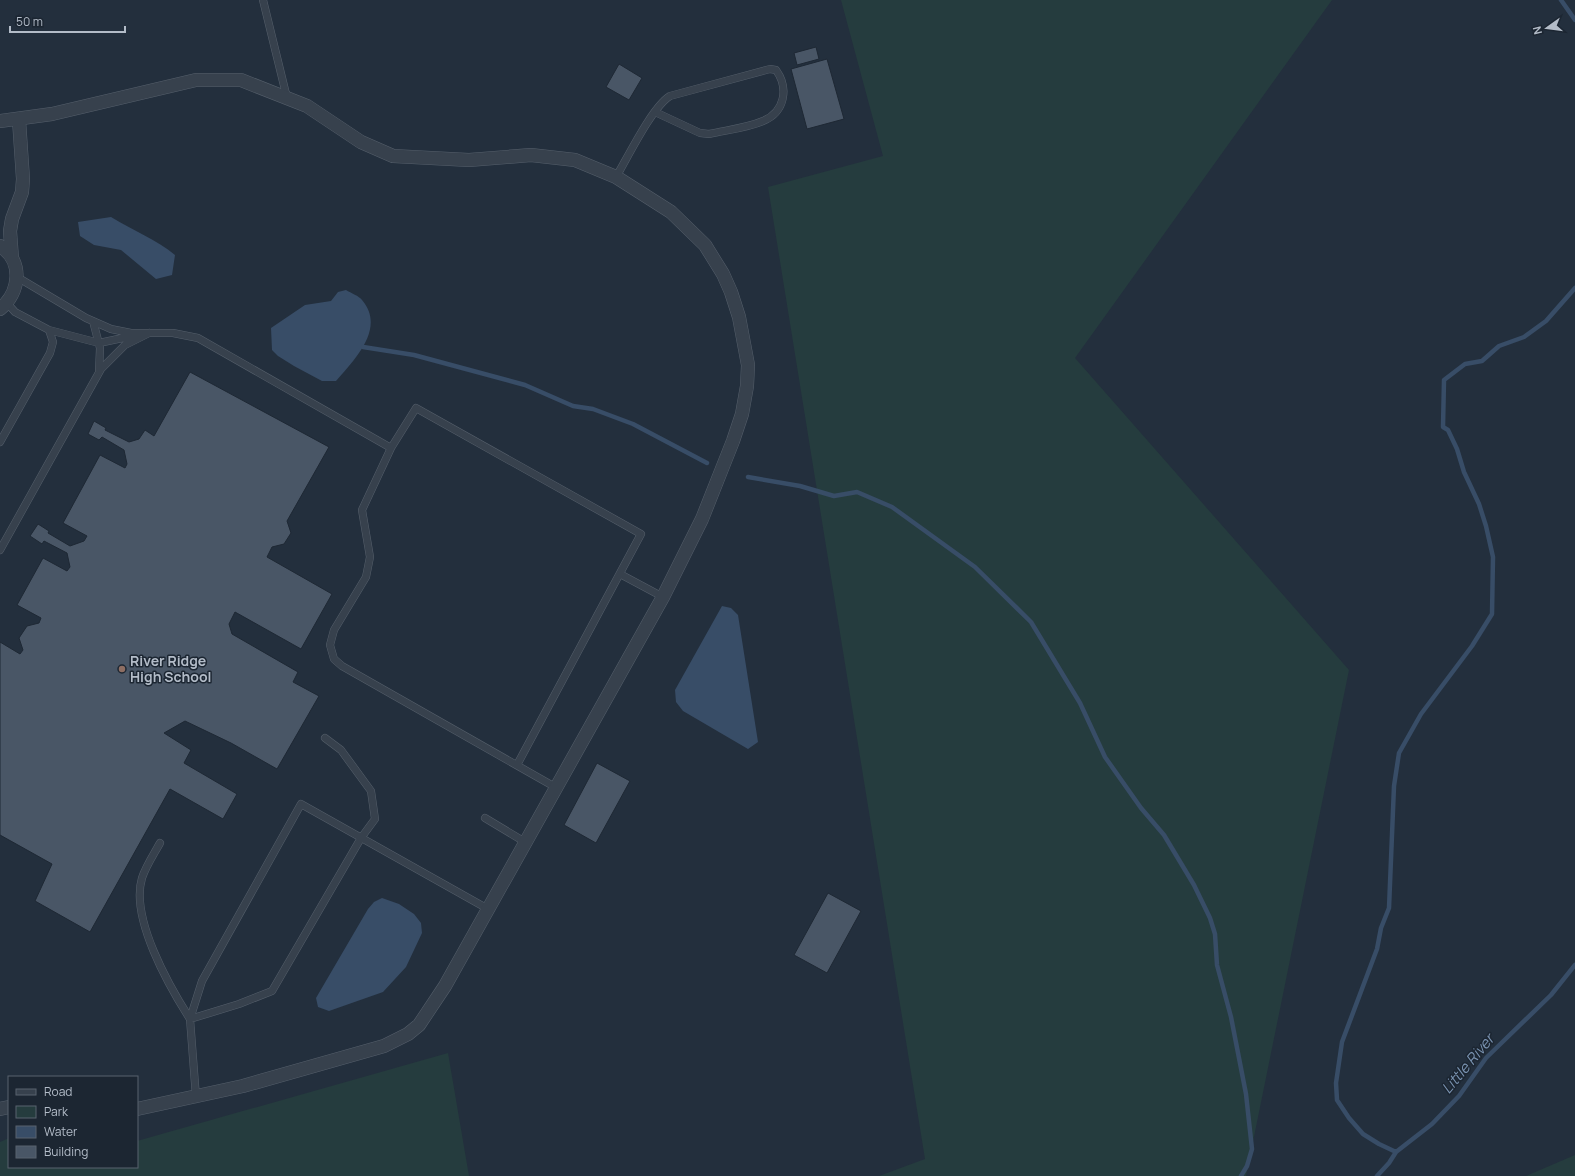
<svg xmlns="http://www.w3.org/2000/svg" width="1575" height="1176" font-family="Manrope,sans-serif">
	<rect width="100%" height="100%" fill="#232f3d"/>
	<!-- green -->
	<path fill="#253c3e" d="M841 0H1332L1075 358 1349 670 1246 1176H879L925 1159 768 187 883 156Z
		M448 1053 469 1176H0V1142L9 1138V1167H137V1141Z
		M1575 1155V1176H1526Z"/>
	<!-- water -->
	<path fill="#384d67" d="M111 217C132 230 157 240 175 255L172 275 156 279 121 250 94 245 80 236 78 222Z
		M346 290C351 293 359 296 362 300 386 328 355 359 336 381H322L294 366 278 356 272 350 271 328 305 305 331 301 338 292Z
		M722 606 731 608 738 615 758 742 748 749 683 711 676 702 675 690Z
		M382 898 399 904 414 914 421 923 422 933 406 967 383 992 329 1011 318 1007 316 998 368 909 374 902Z"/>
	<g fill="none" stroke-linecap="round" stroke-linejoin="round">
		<!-- stream -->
		<path stroke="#384d67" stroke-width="4.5" d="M1561 0 1575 20
			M363 347 414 355 525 385 573 406 593 409 633 424 707 463
			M748 477 800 486 834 496 857 492 892 507 975 567 1031 622 1080 703 1105 757 1141 808 1164 835 1194 885 1210 918 1215 934 1217 965 1231 1017 1246 1094 1252 1149 1247 1166 1241 1176
			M1396 1152 1379 1144 1363 1134 1349 1118 1337 1100 1336 1083 1342 1042 1377 949 1381 928 1389 908 1394 786 1399 753 1421 714 1472 646 1492 614 1493 557 1486 526 1479 504 1464 472 1457 449 1448 430 1443 427 1444 380 1465 364 1482 361 1499 346 1524 337 1546 321 1575 288
			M1377 1176 1389 1163 1396 1152 1432 1124 1459 1096 1486 1058 1551 995 1575 965"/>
	</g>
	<!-- building -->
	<path fill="#495666" stroke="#1e2834" d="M816 47 819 59 797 65 794 53Z
		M827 59 844 119 807 129 791 69Z
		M619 64 642 78 629 100 606 87Z
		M190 372 329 447 287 521 291 533 284 544 272 547 267 557 332 594 301 649 235 612 229 624 232 634 298 672 293 682 319 696 277 769 231 743 185 721 164 733 191 750 184 763 237 794 223 819 170 789 90 932 35 901 52 864 0 835V642L20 654 23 650 19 638 27 626 39 623 41 618 17 605 43 558 67 571 70 567 67 553 44 541 42 544 30 536 38 524 49 531 48 533 70 546 84 541 87 536 63 523 100 455 125 468 127 464 124 450 102 437 99 440 88 434 94 421 106 428 105 430 129 442 139 439 145 430 154 436Z
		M597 763 630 781 596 843 564 825Z
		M828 893 861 911 827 973 794 955Z"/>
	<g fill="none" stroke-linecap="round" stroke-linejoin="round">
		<defs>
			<path id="lane" d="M263 0 287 98
				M616 177C628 157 652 107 670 96L770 69 776 70C789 88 785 112 763 121 747 128 726 130 709 134L700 133 655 112
				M17 277 86 318 111 329 131 333H173L198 338 391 448 416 408 641 534 517 765
				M93 321 100 348 99 372
				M49 330 99 343 137 335
				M0 442 50 353 53 342 49 330 15 312 7 303
				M391 448 362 510 370 557 366 577 334 630 330 645 334 659 342 666 555 787
				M0 550 101 369 125 345 149 333
				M620 574 663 597
				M485 818 525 842
				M160 843C154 854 146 866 142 878 130 918 169 986 190 1019L239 1004 272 991 361 838 375 819 371 791 341 750 325 738
				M196 1097 190 1019 202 981 301 804 488 909"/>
			<path id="street" d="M0 121 52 114 196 80H241L307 106 361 142 393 156 469 160 531 155 575 160 616 177 671 212 705 245 723 274 731 292 739 317 748 365 747 386 742 414 733 441 702 519 663 597 445 986 419 1025 408 1034 384 1046 243 1086 137 1109
				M0 246C24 261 20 293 0 309
				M12 258 10 231 12 219 22 192 23 179 19 120
				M0 1109 9 1107"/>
		</defs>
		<!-- lane casing -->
		<use href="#lane" stroke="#555f6b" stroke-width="8"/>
		<!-- street casing -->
		<use href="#street" stroke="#555f6b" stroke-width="14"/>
		<!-- lane -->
		<use href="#lane" stroke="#37414d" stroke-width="7"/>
		<!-- street -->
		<use href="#street" stroke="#37414d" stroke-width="13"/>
	</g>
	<!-- markers -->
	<circle fill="#8d6e63" stroke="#1c2632" stroke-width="1.5" cx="122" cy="669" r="4"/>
	<g text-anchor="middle" stroke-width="3" stroke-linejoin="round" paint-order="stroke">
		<!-- poi labels -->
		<g font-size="14" font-weight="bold" fill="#b3bcc8" stroke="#1c2632" text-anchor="start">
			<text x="130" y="666">River Ridge<tspan x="130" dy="16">High School</tspan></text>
		</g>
		<!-- water labels -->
		<g font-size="15" font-style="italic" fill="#7a93b1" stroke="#1c2632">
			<text transform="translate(1468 1064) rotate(-50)" y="5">Little River</text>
		</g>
	</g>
	<!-- legend -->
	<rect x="8" y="1076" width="130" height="92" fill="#1c2632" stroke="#58626e"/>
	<rect x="16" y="1089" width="20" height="6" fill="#37414d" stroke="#58626e"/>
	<text x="44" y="1096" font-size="12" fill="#b3bcc8">Road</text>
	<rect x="16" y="1106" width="20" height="12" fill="#253c3e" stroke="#58626e"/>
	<text x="44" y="1116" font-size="12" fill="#b3bcc8">Park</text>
	<rect x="16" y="1126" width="20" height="12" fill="#384d67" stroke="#58626e"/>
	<text x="44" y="1136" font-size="12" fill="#b3bcc8">Water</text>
	<rect x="16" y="1146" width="20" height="12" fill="#495666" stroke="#58626e"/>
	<text x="44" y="1156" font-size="12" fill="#b3bcc8">Building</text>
	<!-- north arrow -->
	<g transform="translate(1547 28) rotate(256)" stroke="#1c2632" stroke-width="3" paint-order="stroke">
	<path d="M0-3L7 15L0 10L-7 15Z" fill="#b3bcc8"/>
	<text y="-6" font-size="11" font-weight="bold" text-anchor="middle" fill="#b3bcc8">N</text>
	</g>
	<!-- scale -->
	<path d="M10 26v6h115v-6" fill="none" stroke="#b3bcc8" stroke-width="2"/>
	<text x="16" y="26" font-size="12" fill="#b3bcc8" stroke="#1c2632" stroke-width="3" paint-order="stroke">50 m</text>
</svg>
